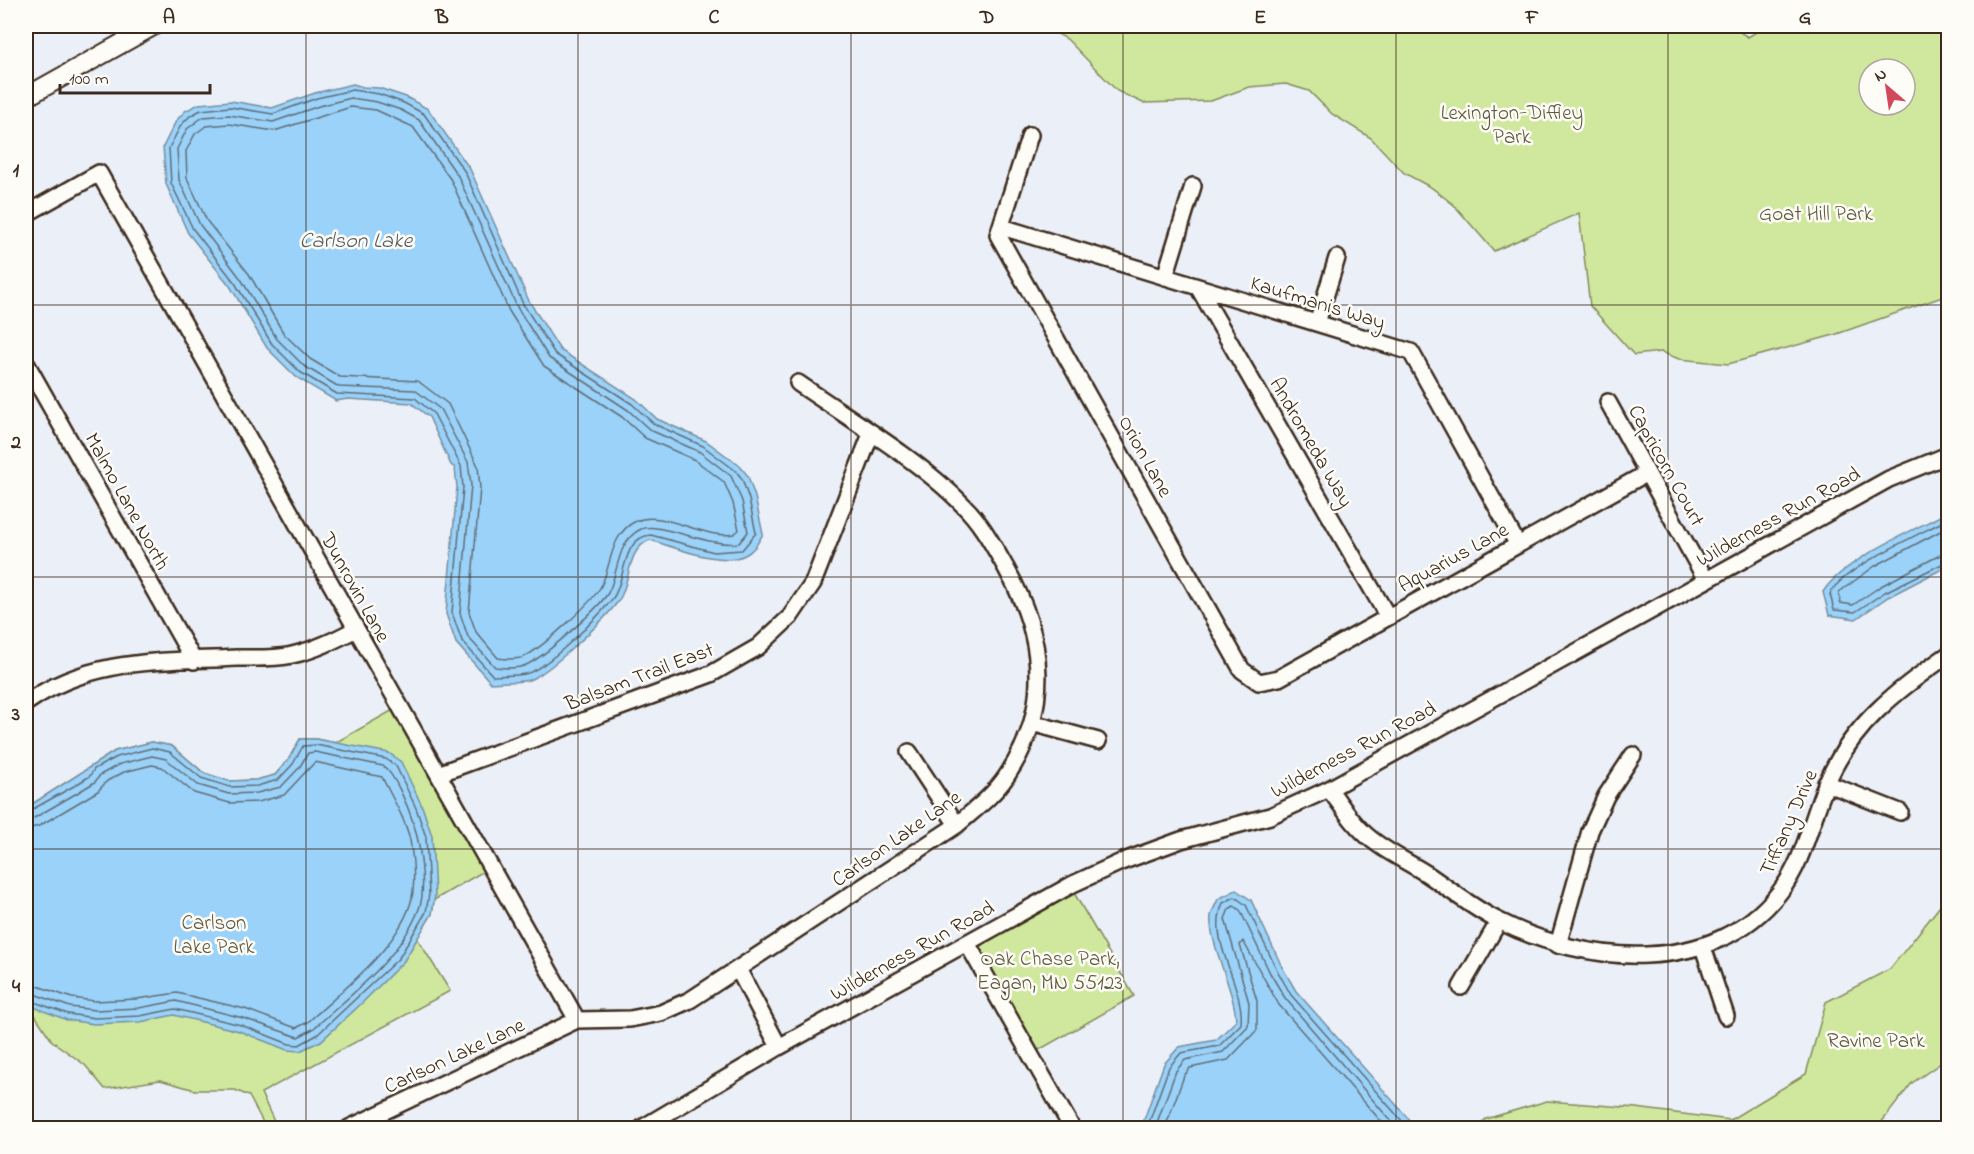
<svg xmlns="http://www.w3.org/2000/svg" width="1974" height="1154" font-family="'Indie Flower',sans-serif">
	<rect width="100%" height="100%" fill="#ebeff7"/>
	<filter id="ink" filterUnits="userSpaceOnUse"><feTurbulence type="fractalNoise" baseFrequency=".0167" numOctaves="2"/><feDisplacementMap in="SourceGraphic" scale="12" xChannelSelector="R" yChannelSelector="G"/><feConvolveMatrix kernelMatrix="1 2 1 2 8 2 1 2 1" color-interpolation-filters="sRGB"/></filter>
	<g filter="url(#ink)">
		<!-- green -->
		<path fill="#cfe89e" stroke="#85895e" stroke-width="1.5" fill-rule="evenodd" d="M1043 26H1730L1748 37 1766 26H1948V295L1834 335 1728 364 1679 359 1661 352 1634 355 1590 306 1579 213 1494 251 1454 205 1432 188 1404 173 1371 138 1332 114 1309 91 1286 84 1249 87 1211 101 1143 103 1117 91 1067 39ZM1869 69H1905V105H1869Z
			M400 706 491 867 434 900 432 914 417 938 450 991 261 1093 277 1128H266L249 1096 235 1090H195L160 1080 105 1089 85 1065 52 1041 29 1006 26 1007V808L115 751 152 742 172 746 204 773 229 781 256 780 275 775 288 760 300 739H316L335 743Z
			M1070 886 1134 996 1030 1055 967 943Z
			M1948 896V1058L1912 1083 1877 1128H1476L1486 1119 1547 1101 1636 1108 1730 1120 1806 1074 1826 1002 1890 969Z"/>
		<!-- water -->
		<path fill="#9ad2f9" stroke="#748fa1" stroke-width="1.5" d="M353 84 363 87 379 88 406 97 428 109 470 169 529 301 560 350 636 399 657 419 706 441 740 466 748 476 755 497 763 534C758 542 754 551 745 555 722 567 674 547 650 540 626 549 631 583 619 600 607 618 548 674 529 680 517 683 503 681 491 683L456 643 446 614 457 487 455 468 451 465 429 417 411 403 348 399 336 401 296 377 267 348 230 286 188 233 166 184 163 147 176 121 185 111 199 104 231 101 272 108 315 93Z
			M1948 512V566L1888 597 1856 619 1829 615 1823 592C1843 560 1914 530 1948 512Z
			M300 739H316L389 753 401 762 422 806 432 836 435 895 432 914 404 961 361 1004 321 1041 300 1051 287 1050 239 1031 174 1015 140 1022 94 1024 67 1020 26 1004V808L115 751 152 742 172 746 204 773 229 781 256 780 275 775 288 760Z
			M1236 890 1251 900 1282 967 1296 991 1408 1118 1411 1128H1141L1164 1064 1179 1047 1216 1040 1236 1021C1235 990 1208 942 1211 916 1212 911 1216 904 1218 899Z"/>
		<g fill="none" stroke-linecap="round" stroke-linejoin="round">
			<!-- shore -->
			<path stroke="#616d76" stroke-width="1.5" d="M352 90 379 94 404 103 424 114 465 172 523 304 555 354 632 404 654 424 703 446 736 471 742 479 749 499 756 533 742 550 714 552 651 535C621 537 626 581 613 598 599 616 546 670 525 674 515 676 503 675 493 676L462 641 452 613 463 487 461 466 434 414 415 398 337 394 300 372 272 344 235 283 193 229 171 183 169 148 181 125 190 116 201 110 230 107 273 114 317 98Z
				M351 98 377 102 401 110 419 120 458 176 517 307 549 358 628 410 650 430 700 452 731 476 742 501 748 532 739 543C709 548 659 521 641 529 616 541 619 573 608 593 598 609 543 658 526 665 518 669 503 668 495 667L468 637 460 613 471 485 468 462 440 409 415 390 339 387 304 366 277 339 241 279 200 225 179 180 177 149 187 129 203 117 229 115 273 122 319 106Z
				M351 107 376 110 413 127 451 180 509 311 544 366 622 417 645 438 695 460 724 482 733 503 739 530 734 534C703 540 663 509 636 521 609 534 612 567 600 588 591 603 536 654 521 658 514 659 504 659 498 658L476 632 469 612 480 488 478 466 448 404 418 381 340 377 310 359 284 334 249 274 207 221 187 178 186 151 195 134 206 126 229 124 274 131Z
				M1948 519C1922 533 1841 569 1830 594L1834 610 1855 612 1885 592 1948 561
				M1948 527 1875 566 1839 592 1840 603 1853 605 1881 586 1940 555 1948 553
				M26 813 74 786 90 776 94 769 117 757 152 748 170 752 201 778 230 787 257 786 278 780 293 764 303 746 316 745 386 759 396 766 416 808 426 837 429 894 426 912 399 958 317 1035 299 1045 289 1044 241 1025 175 1009 140 1016 95 1018 68 1014 26 999
				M26 820 34 818 77 793 95 782 100 775 120 764 152 756 166 759 198 785 229 794 257 793 281 787 299 768 308 753 315 752 383 766C395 774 408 807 413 822 420 843 427 888 419 909 400 958 351 995 313 1029L298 1037 243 1018 176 1001 139 1008 95 1010 70 1007 26 991
				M26 829 39 826 98 791 107 781 124 772 152 765 162 767 194 793 230 803 258 802 284 795 315 762 382 777C392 798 405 818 410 840 413 858 416 888 410 905 395 950 343 990 308 1022L296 1028 245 1009 177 993 137 999 95 1001 72 998 26 982
				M1147 1128 1169 1067 1181 1053 1219 1046 1241 1024C1245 984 1206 942 1223 903L1235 897 1246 905 1277 970 1291 995 1402 1121 1404 1128
				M1155 1128 1176 1071 1185 1060 1223 1052 1248 1026 1249 1003 1225 919 1229 909 1234 906 1240 910 1270 973 1285 998 1397 1128
				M1165 1128 1184 1076 1190 1068 1228 1060 1257 1030V1001L1240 945 1243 941 1279 1005 1387 1128"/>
			<defs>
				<path id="minor" d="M1030 135 998 235 1242 670 1259 682 1279 678 1647 473
					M26 214 99 173 577 1020
					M1002 227 1411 352 1518 545
					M1165 277 1193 186
					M1198 287 1388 617
					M1317 323 1337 258
					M26 363 194 661
					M1608 402 1706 580
					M26 703C91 657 161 662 237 658 255 658 275 659 292 655 315 650 335 640 356 629
					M1032 723 1098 741
					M909 752 957 825
					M438 774 711 674 758 647 790 617 813 583 871 434
					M1826 783 1900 812
					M1329 789C1340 803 1350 820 1363 832 1380 849 1407 861 1427 874 1451 890 1474 909 1499 921 1586 965 1713 977 1779 893 1804 862 1811 820 1826 785 1850 726 1897 690 1948 655
					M967 943 1072 1128
					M1558 945 1590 831 1606 796 1633 755
					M1703 947 1726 1016
					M738 969 779 1047
					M1461 987 1499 921
					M349 1128 577 1020 630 1019 661 1013 690 1000 957 825C974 810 993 796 1006 777 1052 709 1045 637 1006 568 993 545 981 522 962 504 919 460 850 419 798 383
					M642 1128 779 1047 1073 884 1121 862 1181 840 1270 816 1329 789 1889 479 1948 455"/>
				<path id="major" d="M26 97 153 26"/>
			</defs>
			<!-- minor casing -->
			<use href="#minor" stroke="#3b2a1e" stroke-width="20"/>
			<!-- major casing -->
			<use href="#major" stroke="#3b2a1e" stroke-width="22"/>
			<!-- minor -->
			<use href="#minor" stroke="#fdfcf7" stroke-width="15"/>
			<!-- major -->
			<use href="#major" stroke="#fdfcf7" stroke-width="18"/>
		</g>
	</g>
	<!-- grid -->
	<path fill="none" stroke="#3b2a1e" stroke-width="1.5" stroke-opacity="0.55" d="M306 26V1128M578 26V1128M851 26V1128M1123 26V1128M1396 26V1128M1668 26V1128M26 305H1948M26 577H1948M26 849H1948"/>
	<g text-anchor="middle" stroke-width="5" stroke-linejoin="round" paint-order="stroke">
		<!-- park labels -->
		<g font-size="21" fill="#605a3e" stroke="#fdfcf7">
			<text x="1512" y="119">Lexington-Diffley<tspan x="1512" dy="24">Park</tspan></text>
			<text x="1816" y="220">Goat Hill Park</text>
			<text x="214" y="929">Carlson<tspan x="214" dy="24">Lake Park</tspan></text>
			<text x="1050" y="965">Oak Chase Park,<tspan x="1050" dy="24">Eagan, MN 55123</tspan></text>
			<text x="1876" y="1047">Ravine Park</text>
		</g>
		<!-- street labels -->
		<g font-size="21" fill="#3b2a1e" stroke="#fdfcf7">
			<text transform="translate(1318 302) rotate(17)" y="7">Kaufmanis Way</text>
			<text transform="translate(1312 442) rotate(60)" y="7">Andromeda Way</text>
			<text transform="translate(1146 456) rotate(61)" y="7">Orion Lane</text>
			<text transform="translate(1667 465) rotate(61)" y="7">Capricorn Court</text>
			<text transform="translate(128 501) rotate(61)" y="7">Malmo Lane North</text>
			<text transform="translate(1778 516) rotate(-29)" y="7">Wilderness Run Road</text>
			<text transform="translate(1453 557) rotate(-29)" y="7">Aquarius Lane</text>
			<text transform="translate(356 587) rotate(61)" y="7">Dunrovin Lane</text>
			<text transform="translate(639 676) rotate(-21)" y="7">Balsam Trail East</text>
			<text transform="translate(1353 749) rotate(-28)" y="7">Wilderness Run Road</text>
			<text transform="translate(1788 822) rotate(-66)" y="7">Tiffany Drive</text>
			<text transform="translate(896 838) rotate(-35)" y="7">Carlson Lake Lane</text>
			<text transform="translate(912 950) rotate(-29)" y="7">Wilderness Run Road</text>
			<text transform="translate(454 1055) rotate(-25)" y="7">Carlson Lake Lane</text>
		</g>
		<!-- water labels -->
		<g font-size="22" font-style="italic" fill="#585c60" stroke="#fdfcf7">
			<text x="356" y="247">Carlson Lake</text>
		</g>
	</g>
	<!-- margin -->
	<rect width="1974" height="1154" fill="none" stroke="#fdfcf7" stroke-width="66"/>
	<!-- north arrow -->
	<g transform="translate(1887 87) rotate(331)"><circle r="28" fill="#fdfcf7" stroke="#afa8a0" stroke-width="1.5"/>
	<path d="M0-4.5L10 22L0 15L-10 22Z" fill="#d1495b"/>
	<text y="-9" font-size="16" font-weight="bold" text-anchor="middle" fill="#3b2a1e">N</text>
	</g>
	<!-- scale -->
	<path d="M60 84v9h150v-9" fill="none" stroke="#3b2a1e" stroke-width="3"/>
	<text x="69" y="84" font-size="18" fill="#3b2a1e" stroke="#fdfcf7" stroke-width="4.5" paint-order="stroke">100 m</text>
	<rect x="33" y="33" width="1908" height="1088" fill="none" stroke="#3b2a1e" stroke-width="2"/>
	<g font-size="20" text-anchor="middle" font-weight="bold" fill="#3b2a1e">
		<text x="169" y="23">A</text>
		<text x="442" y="23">B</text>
		<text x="714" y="23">C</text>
		<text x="987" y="23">D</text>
		<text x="1260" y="23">E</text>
		<text x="1532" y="23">F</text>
		<text x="1805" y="23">G</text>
		<text x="16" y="176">1</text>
		<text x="16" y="448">2</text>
		<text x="16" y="720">3</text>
		<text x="16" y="992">4</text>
	</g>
</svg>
